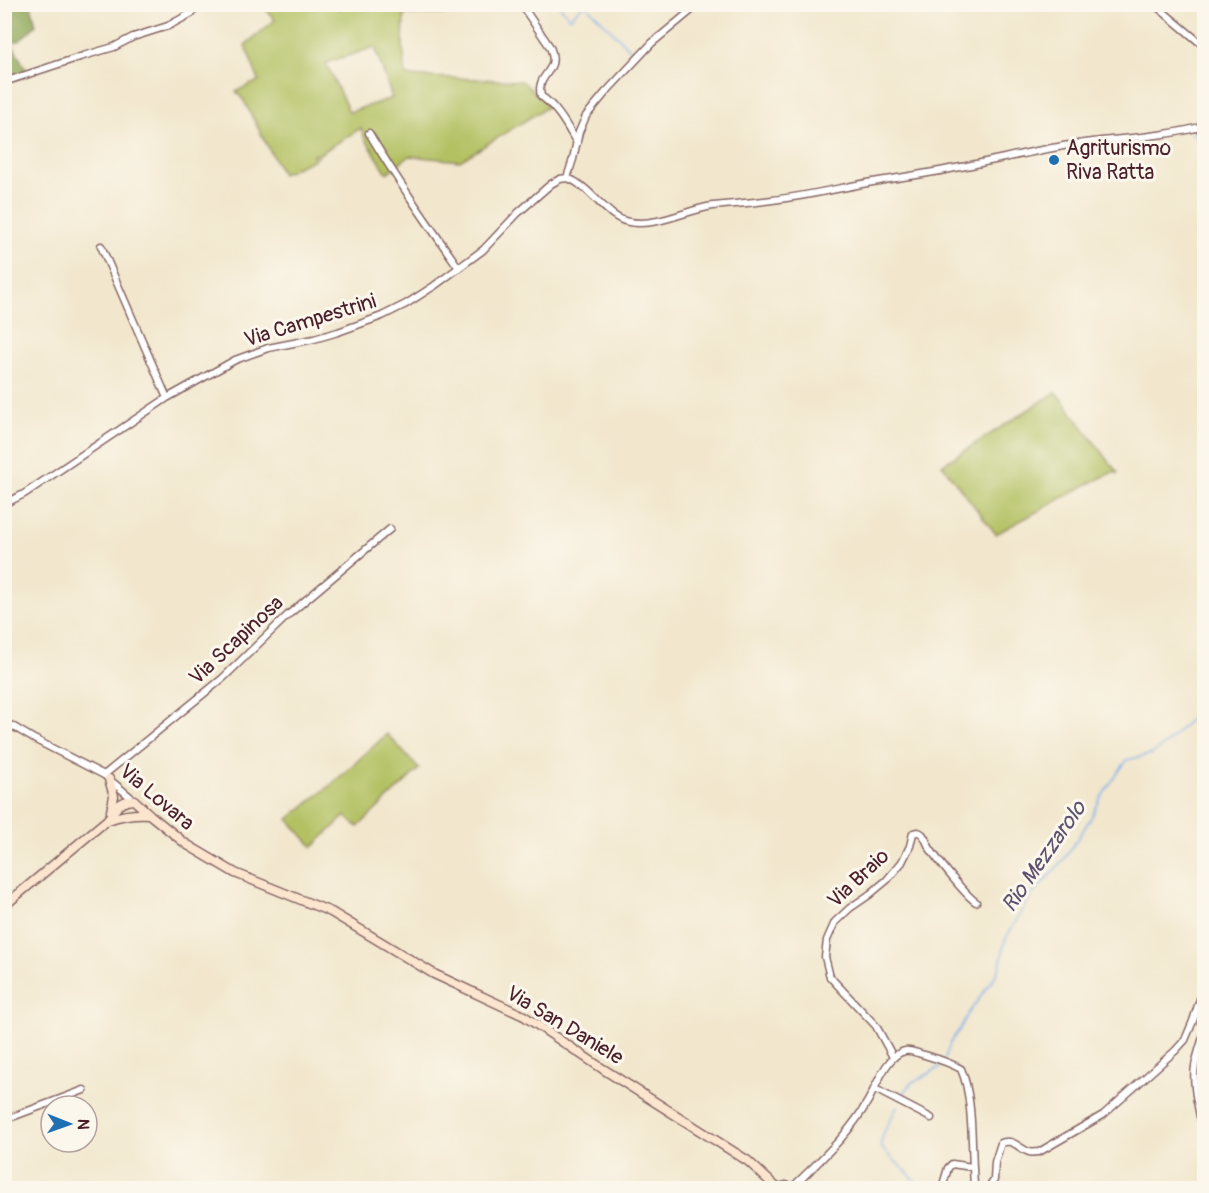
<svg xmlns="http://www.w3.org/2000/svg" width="1209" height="1193" font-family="Pangolin,sans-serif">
	<rect width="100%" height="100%" fill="#fbf7ec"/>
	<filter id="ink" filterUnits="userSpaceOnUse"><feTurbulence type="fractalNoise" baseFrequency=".0167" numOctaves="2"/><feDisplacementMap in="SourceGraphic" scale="12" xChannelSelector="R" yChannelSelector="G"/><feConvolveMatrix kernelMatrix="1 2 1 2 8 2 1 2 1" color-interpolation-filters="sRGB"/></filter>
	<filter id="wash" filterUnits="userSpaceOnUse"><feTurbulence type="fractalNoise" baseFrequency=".008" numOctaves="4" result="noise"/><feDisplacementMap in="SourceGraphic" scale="24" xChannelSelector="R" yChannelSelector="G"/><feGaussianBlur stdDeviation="1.35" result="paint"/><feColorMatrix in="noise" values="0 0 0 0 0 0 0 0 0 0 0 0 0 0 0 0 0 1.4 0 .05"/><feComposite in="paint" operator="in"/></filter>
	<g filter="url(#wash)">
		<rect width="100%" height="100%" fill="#f2e7cd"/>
		<!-- green -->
		<path fill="#b4c163" stroke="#7f7047" stroke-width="1.5" fill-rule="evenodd" d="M339 4H466L444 14H404L403 47 406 76 522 81 549 106 460 161 409 156 387 173 364 137 361 128 319 154 318 157 315 154 313 155 315 159 282 174 244 101 236 91 259 81 245 45 275 20 262 5H331L339 9ZM375 47 392 98 349 112 326 63Z
			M1056 392 1118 473H1111L1088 484 996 534 942 465Z
			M387 734 419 769 358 827 345 816 313 847 288 819 333 783Z"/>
		<!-- forest -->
		<path fill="#8fa759" stroke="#6c6342" stroke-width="1.5" d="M5 5H31L36 25 19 41 11 42 29 75 5 83Z"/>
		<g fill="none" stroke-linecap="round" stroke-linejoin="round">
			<!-- stream -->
			<path stroke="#7dafe9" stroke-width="1.5" d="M558 4 570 18 584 4
				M585 4 633 52
				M1191 132 1204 147
				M945 1058 951 1041 960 1029 968 1014 996 975 1000 966 1005 940 1021 912 1031 895 1062 862 1091 818 1100 799 1119 771 1127 760 1152 754 1167 743 1204 705
				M900 1099 912 1082 922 1078 943 1065
				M898 1105 884 1132 881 1143 882 1148 886 1153 906 1171 922 1188"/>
		</g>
	</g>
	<g filter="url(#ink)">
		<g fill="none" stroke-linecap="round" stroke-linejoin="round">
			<defs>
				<path id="street" d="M521 4 550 47C561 73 535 73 541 96 557 107 567 126 577 143
					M1154 4 1204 46
					M4 82 83 56 114 47 133 37 168 26 192 13 198 4
					M369 133C397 180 428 224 459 268
					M567 178C590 185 607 219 629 222 659 227 685 210 713 206 733 204 752 203 772 200 807 196 843 187 879 181 902 177 926 174 950 169 990 162 1030 151 1070 145 1115 138 1160 138 1204 126
					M567 178 573 159 579 132 586 116 606 92 652 43 699 4
					M101 246 167 398
					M4 504 24 494 167 398 235 360 268 348 314 339 338 332 382 316 406 304 434 286 483 250 518 213 551 184 560 179 567 178
					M4 721 34 739 104 775 134 800
					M104 775 223 678 288 615 390 529
					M1202 995 1204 1006
					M1204 1034C1201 1044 1197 1055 1195 1066 1192 1083 1199 1115 1204 1131
					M893 1057 876 1026 830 977 825 957 827 940 835 922 850 908 869 895 887 880 902 862 910 846 913 833C917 832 918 831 922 834 925 837 927 843 929 847 936 858 966 896 976 902
					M875 1089 931 1118
					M4 1120 84 1090
					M792 1188C819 1161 849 1135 868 1101 876 1087 887 1054 905 1051 909 1050 914 1052 918 1053 934 1058 947 1061 961 1069 974 1097 971 1152 974 1184L977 1188
					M942 1188 948 1168 952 1164 972 1167
					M989 1188 994 1180 995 1162 1001 1143C1013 1138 1018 1148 1029 1152 1032 1153 1035 1152 1039 1152L1103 1115 1175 1051 1185 1040 1193 1021 1204 987"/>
				<path id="secondary" d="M109 779 114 796 111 811
					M134 800 149 814 186 844 235 873 331 912 434 974 524 1016 603 1069 748 1161 777 1188
					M108 820C122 815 134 813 149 814
					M4 906 107 820C116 809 118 801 134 800
					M780 1188 786 1186 793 1188"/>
			</defs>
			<!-- street casing -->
			<use href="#street" stroke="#856564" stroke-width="9"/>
			<!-- secondary casing -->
			<use href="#secondary" stroke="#856564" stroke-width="11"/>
			<!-- street -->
			<use href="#street" stroke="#fff" stroke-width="6"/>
			<!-- secondary -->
			<use href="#secondary" stroke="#fce5cf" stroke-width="8"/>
		</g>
	</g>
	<!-- markers -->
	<circle fill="#1f6fb2" stroke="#fbf7ec" stroke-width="2" cx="1054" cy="160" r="6"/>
	<g text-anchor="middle" stroke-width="6" stroke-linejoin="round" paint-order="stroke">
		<!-- poi labels -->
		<g font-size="21" fill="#4a1f2b" stroke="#fbf7ec" text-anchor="start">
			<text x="1066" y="155">Agriturismo<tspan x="1066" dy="24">Riva Ratta</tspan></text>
		</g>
		<!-- street labels -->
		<g font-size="21" fill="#4a1f2b" stroke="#fbf7ec">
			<text transform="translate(310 320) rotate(-17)" y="7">Via Campestrini</text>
			<text transform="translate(236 640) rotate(-43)" y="7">Via Scapinosa</text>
			<text transform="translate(157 797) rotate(40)" y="7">Via Lovara</text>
			<text transform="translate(858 878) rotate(-43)" y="7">Via Braio</text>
			<text transform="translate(565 1025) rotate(31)" y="7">Via San Daniele</text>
		</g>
		<!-- water labels -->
		<g font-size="22" font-style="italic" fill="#5c516e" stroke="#fbf7ec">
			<text transform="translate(1043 856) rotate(-55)" y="8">Rio Mezzarolo</text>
		</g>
	</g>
	<!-- margin -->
	<rect width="1209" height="1193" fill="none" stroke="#fbf7ec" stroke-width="24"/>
	<!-- north arrow -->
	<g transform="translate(69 1124) rotate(91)"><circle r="28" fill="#fbf7ec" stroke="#b4a19f" stroke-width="1.5"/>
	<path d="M0-4.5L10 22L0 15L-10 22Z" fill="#1f6fb2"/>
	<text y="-9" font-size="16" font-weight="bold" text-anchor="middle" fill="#4a1f2b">N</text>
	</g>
</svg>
